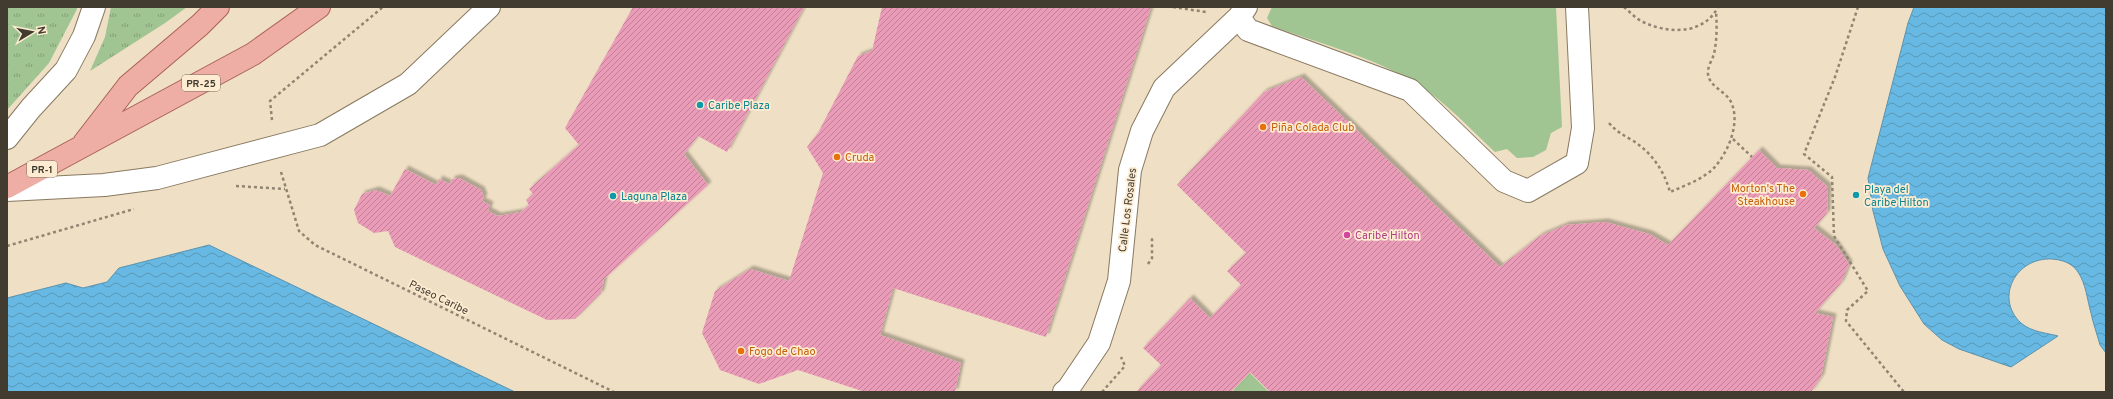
<svg xmlns="http://www.w3.org/2000/svg" width="2113" height="399" font-family="Overpass,sans-serif">
	<defs>
		<pattern id="grass-tufts" width="24" height="20" patternUnits="userSpaceOnUse"><rect width="24" height="20" fill="#a0c492"/><path d="M3 7l-1-3M5 7V3M7 7l1-3M15 17l-1-3M17 17v-4M19 17l1-3" fill="none" stroke="#84a078"/></pattern>
		<pattern id="water-waves" width="16" height="10" patternUnits="userSpaceOnUse"><rect width="16" height="10" fill="#67b9e3"/><path d="M0 5q4-4 8 0t8 0" fill="none" stroke="#5698b8"/></pattern>
		<pattern id="building-hatch" width="6" height="6" patternUnits="userSpaceOnUse"><rect width="6" height="6" fill="#ea9bb8"/><path d="M-1 1l2-2M0 6l6-6M5 7l2-2" fill="none" stroke="#bf8096"/></pattern>
		<filter id="shadow"><feDropShadow dx="3.5" dy="-3.5" stdDeviation="1" flood-color="#0004"/></filter>
	</defs>
	<rect width="100%" height="100%" fill="#efdfc4"/>
	<!-- grass -->
	<path fill="url(#grass-tufts)" d="M7 7H77V9L49 63 7 110Z
		M111 7H187L165 23 90 71 105 37Z"/>
	<!-- garden -->
	<path fill="#a0c492" d="M1272 7H1556L1562 127 1551 133 1546 150 1533 157 1517 158 1507 149 1495 152C1469 128 1444 100 1414 82 1372 57 1318 43 1272 26L1267 18Z
		M1250 373 1269 392H1232Z"/>
	<!-- water -->
	<path fill="url(#water-waves)" stroke="#5c93ad" d="M1914 7H2106V353L2100 345C2097 334 2093 323 2091 313 2087 299 2086 284 2078 272 2072 263 2063 260 2052 259 2016 257 1994 298 2021 323 2031 332 2047 333 2058 336L2011 367 1959 349 1942 340 1924 324 1900 286 1883 249 1873 211 1868 178 1908 23Z
		M209 245 515 392H7V298L66 283 83 288 107 282 119 268Z"/>
	<!-- building -->
	<path fill="url(#building-hatch)" filter="url(#shadow)" d="M633 7H804L727 152 698 136 684 154 708 185 604 279 601 293 575 319 547 320 395 247 388 231 374 233 358 223 354 210 362 194 376 190 390 196 405 169 436 185 439 179 450 184 452 179 459 178 481 190 484 197 482 201 490 205 488 211 498 216 521 212 529 205 526 200 533 194 529 189 579 145 565 128Z
		M882 7H1151L1046 337 893 288 880 335 961 363 955 392H865L798 370 759 384 720 370 702 333 715 291 750 269 789 281 823 173 807 147 818 133 858 56 872 51Z
		M1301 77 1500 267 1540 236 1566 225 1605 222 1649 234 1668 245 1759 150 1777 168 1808 170 1828 187 1827 213 1814 228 1836 245 1849 264 1841 283 1815 313 1833 317 1821 377 1811 392H1270L1250 372 1231 392H1136L1161 365 1143 348 1190 298 1210 318 1241 285 1227 271 1246 253 1177 185 1264 92Z"/>
	<g fill="none" stroke-linecap="round" stroke-linejoin="round">
		<defs>
			<path id="minor" d="M1239 17 1248 30 1410 90 1504 181 1528 191 1577 163 1583 128 1577 7
				M7 138 31 108 66 70 84 36 94 7
				M7 190 104 185 157 178 320 135 408 84 489 7
				M1064 392 1068 389 1099 343 1119 281 1130 170 1142 131 1164 88 1239 17 1246 7"/>
			<path id="major" d="M84 143 128 86 200 25 218 7
				M7 187 253 54 319 7"/>
		</defs>
		<!-- minor casing -->
		<use href="#minor" stroke="#887961" stroke-width="24"/>
		<!-- major casing -->
		<use href="#major" stroke="#aa6155" stroke-width="24"/>
		<!-- path -->
		<path stroke="#908573" stroke-width="2.5" stroke-dasharray="3 3" stroke-linecap="butt" d="M1173 7 1206 12
			M1624 7C1630 12 1636 19 1643 22 1668 34 1704 35 1718 7
			M1858 7 1835 77 1804 154 1832 177 1834 236 1868 291 1847 310 1846 321 1904 392
			M272 120 270 101 383 7
			M1609 123C1616 131 1623 135 1632 140 1651 152 1664 170 1670 192 1684 186 1701 180 1713 169 1728 153 1741 123 1731 102 1725 90 1710 88 1708 74 1707 68 1712 60 1714 54 1717 40 1717 25 1716 11
			M1733 139 1752 157
			M281 172 299 231 315 245 614 392
			M236 186 285 189
			M7 246 134 209
			M1148 264 1152 258V238
			M1102 392 1125 366 1121 357"/>
		<!-- minor -->
		<use href="#minor" stroke="#fff" stroke-width="22"/>
		<!-- major -->
		<use href="#major" stroke="#eeada5" stroke-width="22"/>
	</g>
	<!-- markers -->
	<g fill="#0f9aa8" stroke="#fdecd1" stroke-width="1.5">
		<circle cx="700" cy="105" r="4"/>
		<circle cx="1856" cy="195" r="4"/>
		<circle cx="613" cy="196" r="4"/>
	</g>
	<g fill="#e8710a" stroke="#fdecd1" stroke-width="1.5">
		<circle cx="1263" cy="127" r="4"/>
		<circle cx="837" cy="157" r="4"/>
		<circle cx="1803" cy="194" r="4"/>
		<circle cx="741" cy="351" r="4"/>
	</g>
	<circle fill="#d1479c" stroke="#fdecd1" stroke-width="1.5" cx="1347" cy="235" r="4"/>
	<g text-anchor="middle" stroke-width="3.5" stroke-linejoin="round" paint-order="stroke">
		<!-- shield labels -->
		<g fill="#fdecd1" stroke="#797060" stroke-width="1">
			<rect x="182" y="75" width="38" height="16" rx="3"/>
			<rect x="27" y="161" width="30" height="16" rx="3"/>
		</g>
		<g font-size="10" font-weight="bold" fill="#413b30">
			<text x="201" y="87">PR-25</text>
			<text x="42" y="173">PR-1</text>
		</g>
		<!-- culture labels -->
		<g font-size="11" fill="#0d838f" stroke="#fdecd1" text-anchor="start">
			<text x="708" y="109">Caribe Plaza</text>
			<text x="1864" y="193">Playa del<tspan x="1864" dy="13">Caribe Hilton</tspan></text>
			<text x="621" y="200">Laguna Plaza</text>
		</g>
		<!-- food labels -->
		<g font-size="11" fill="#c56008" stroke="#fdecd1" text-anchor="start">
			<text x="1271" y="131">Piña Colada Club</text>
			<text x="845" y="161">Cruda</text>
			<text x="1795" y="192" text-anchor="end">Morton's The<tspan x="1795" dy="13">Steakhouse</tspan></text>
			<text x="749" y="355">Fogo de Chao</text>
		</g>
		<!-- street labels -->
		<g font-size="11" fill="#413b30" stroke="#fdecd1">
			<text transform="translate(1127 210) rotate(-83)" y="4">Calle Los Rosales</text>
			<text transform="translate(439 297) rotate(26)" y="4">Paseo Caribe</text>
		</g>
		<!-- hotel labels -->
		<g font-size="11" fill="#b23c85" stroke="#fdecd1" text-anchor="start">
			<text x="1355" y="239">Caribe Hilton</text>
		</g>
	</g>
	<!-- border -->
	<rect width="2113" height="399" fill="none" stroke="#413b30" stroke-width="16"/>
	<!-- north arrow -->
	<g transform="translate(32 32) rotate(80)" stroke="#fdecd1" stroke-width="3" paint-order="stroke">
	<path d="M0-3L7 15L0 10L-7 15Z" fill="#413b30"/>
	<text y="-6" font-size="11" font-weight="bold" text-anchor="middle" fill="#413b30">N</text>
	</g>
</svg>
